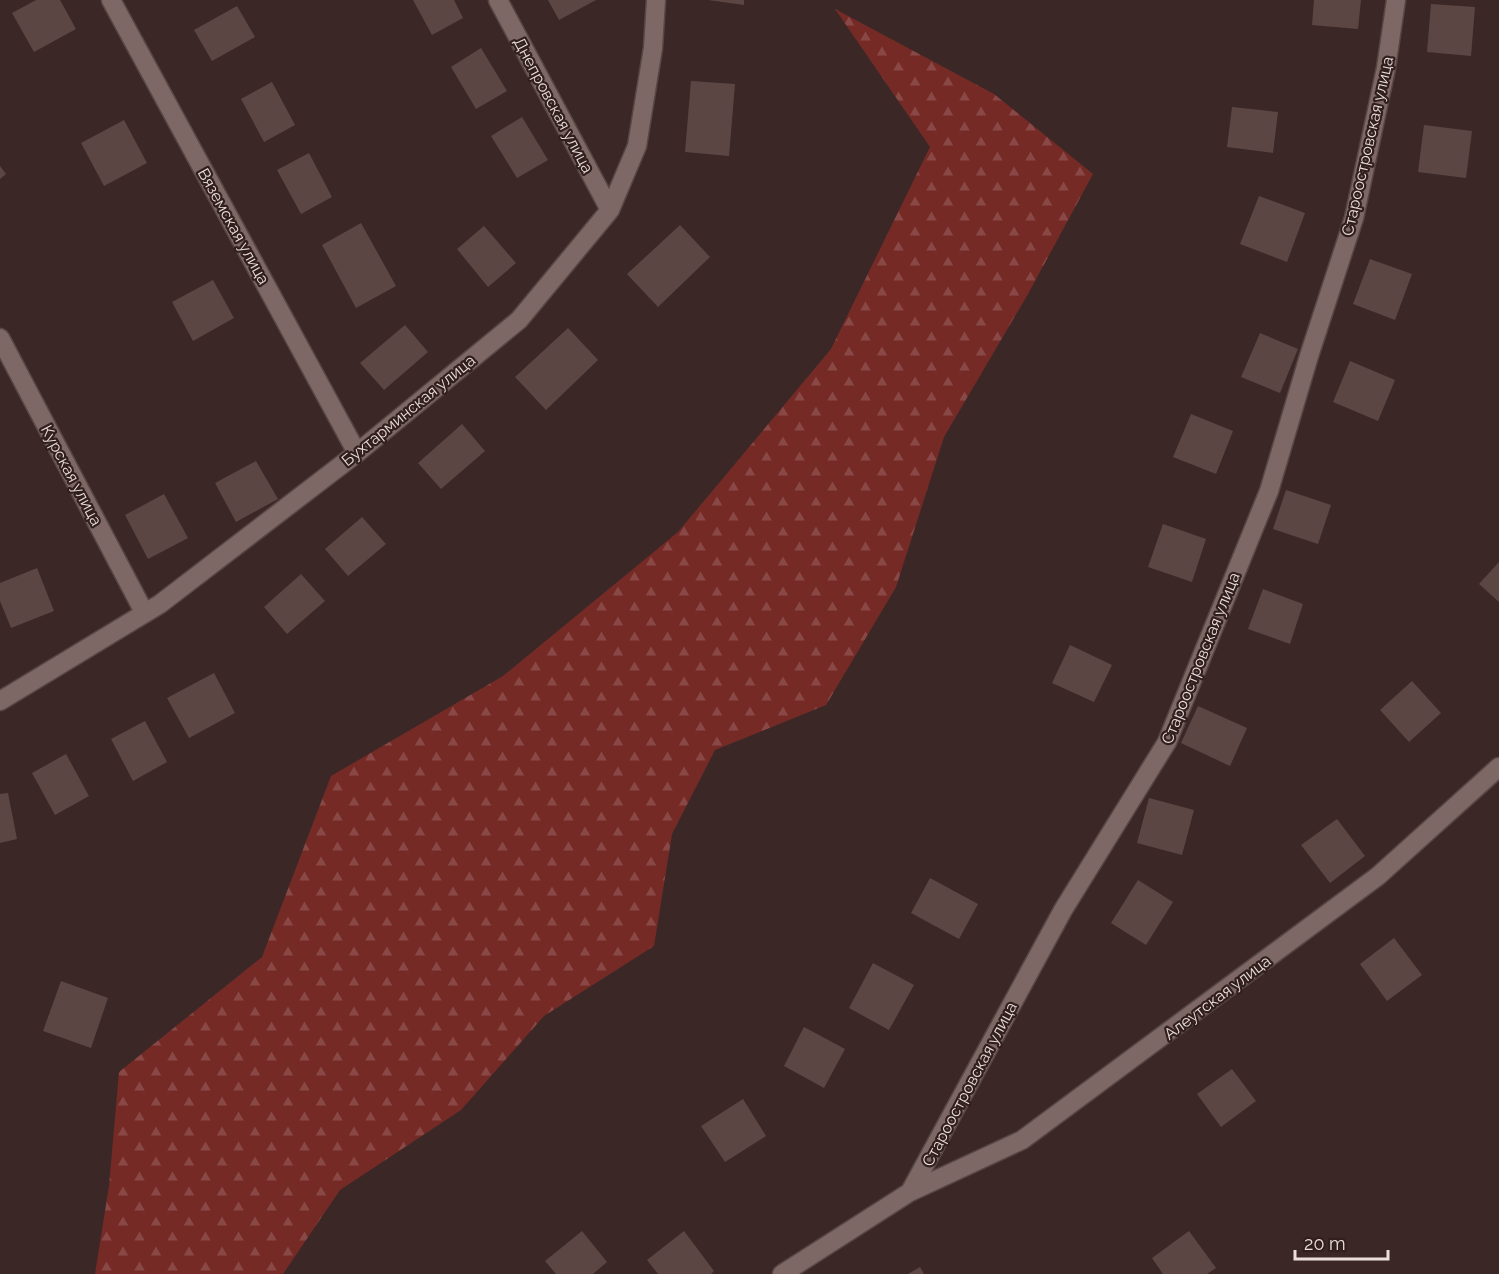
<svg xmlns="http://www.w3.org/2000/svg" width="1499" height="1274" font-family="Raleway,sans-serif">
	<defs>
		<pattern id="forest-firs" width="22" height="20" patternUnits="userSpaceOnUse" patternTransform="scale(1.5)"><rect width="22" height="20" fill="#752a26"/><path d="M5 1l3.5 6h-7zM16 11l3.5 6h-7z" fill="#894845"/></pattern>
	</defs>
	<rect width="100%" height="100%" fill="#3b2826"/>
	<!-- forest -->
	<path fill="url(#forest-firs)" d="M835 9 994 94 1093 174 1028 294 944 437 896 587 826 705 715 750 672 834 654 946 544 1016 461 1110 340 1190 283 1274H95L109 1186 119 1072 262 957 331 776 503 676 678 532 831 349 930 147Z"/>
	<!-- building -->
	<path fill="#5b4644" d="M36 0H60L76 29 34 52 12 13Z
		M413 0H454L463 18 432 35Z
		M548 0H596L559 20Z
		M708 0H744V5Z
		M1314 0H1361L1358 29 1312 25Z
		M1431 4 1475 7 1471 56 1427 52Z
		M237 6 255 37 212 61 194 30Z
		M481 48 507 91 476 109 451 67Z
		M691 81 735 84 729 156 685 152Z
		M272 82 295 125 264 142 241 99Z
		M1232 107 1278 112 1273 153 1227 147Z
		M522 117 548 160 517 178 491 136Z
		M124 120 147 163 104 186 81 143Z
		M1424 125 1472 131 1466 178 1418 172Z
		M309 153 332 197 301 214 277 170Z
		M0 166 6 174 0 179Z
		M1259 196 1305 213 1287 262 1240 244Z
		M361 223 396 286 356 308 322 245Z
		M680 225 710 257 658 307 627 274Z
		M484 226 516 263 488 287 457 249Z
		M1370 259 1412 274 1395 320 1353 304Z
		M213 280 234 318 193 341 172 302Z
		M405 325 428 352 384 390 360 363Z
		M568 328 598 360 546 410 515 377Z
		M1260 333 1298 349 1280 393 1241 377Z
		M1350 361 1395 380 1378 421 1333 402Z
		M1191 414 1233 431 1216 474 1173 457Z
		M462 424 485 451 441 489 418 463Z
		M256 461 278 499 236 522 215 483Z
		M1286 490 1331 505 1318 544 1273 529Z
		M164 494 188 538 148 559 125 515Z
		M362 517 386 544 348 576 325 549Z
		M1163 524 1206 539 1192 582 1148 567Z
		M1499 562V602L1479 584Z
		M37 568 54 611 11 628 0 601V583Z
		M301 574 325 601 287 634 264 607Z
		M1263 589 1303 604 1290 644 1248 629Z
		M1070 645 1112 665 1094 702 1052 683Z
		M214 673 235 713 189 738 167 698Z
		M1412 681 1441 713 1409 742 1380 710Z
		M1198 706 1247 728 1230 766 1181 743Z
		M145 721 167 762 133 781 111 739Z
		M66 754 89 796 55 815 32 773Z
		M8 793 17 839 0 843V794Z
		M1149 798 1194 810 1182 855 1137 843Z
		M1337 819 1365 856 1330 883 1301 845Z
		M930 878 978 904 959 939 911 913Z
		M1138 880 1173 902 1146 945 1111 923Z
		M1394 938 1422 975 1387 1001 1360 964Z
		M873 963 914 985 889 1030 849 1008Z
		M61 981 108 998 91 1048 43 1031Z
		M804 1027 845 1049 824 1088 784 1066Z
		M1232 1069 1256 1101 1221 1127 1197 1094Z
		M743 1099 766 1136 725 1162 701 1126Z
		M582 1231 607 1262 593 1274H556L545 1261Z
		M684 1231 714 1271 711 1274H658L647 1260Z
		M1189 1231 1216 1268 1207 1274H1163L1152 1258Z
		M920 1267 924 1274H908Z"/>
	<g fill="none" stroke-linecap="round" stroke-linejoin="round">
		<defs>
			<path id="street" d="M111 0 357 453
				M498 0 610 210
				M0 338 144 612
				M0 701 160 604 357 453 519 320 610 210 637 146 653 48 656 0
				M910 1192 1022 1140 1378 876 1499 767
				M782 1274 910 1192 1063 910 1167 742 1269 491 1309 356 1354 218 1386 68 1396 0"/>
		</defs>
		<!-- street casing -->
		<use href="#street" stroke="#564644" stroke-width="21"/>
		<!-- street -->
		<use href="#street" stroke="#7e6865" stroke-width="18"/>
	</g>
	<g text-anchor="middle" stroke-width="4.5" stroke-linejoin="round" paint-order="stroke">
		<!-- street labels -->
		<g font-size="16" fill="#ebdedc" stroke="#311f1d">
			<text transform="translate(554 105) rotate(62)" y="6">Днепровская улица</text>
			<text transform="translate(1367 146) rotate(-77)" y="6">Староостровская улица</text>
			<text transform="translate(234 226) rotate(61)" y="6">Вяземская улица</text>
			<text transform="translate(408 410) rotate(-39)" y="6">Бухтарминская улица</text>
			<text transform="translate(72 475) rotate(62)" y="6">Курская улица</text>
			<text transform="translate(1200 658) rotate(-68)" y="6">Староостровская улица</text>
			<text transform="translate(1217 997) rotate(-37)" y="6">Алеутская улица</text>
			<text transform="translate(969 1084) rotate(-62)" y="6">Староостровская улица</text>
		</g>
	</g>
	<!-- scale -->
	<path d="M1295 1250v9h93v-9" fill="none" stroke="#ebdedc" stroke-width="3"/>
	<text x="1304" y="1250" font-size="18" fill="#ebdedc" stroke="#311f1d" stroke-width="4.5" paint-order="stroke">20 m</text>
</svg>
